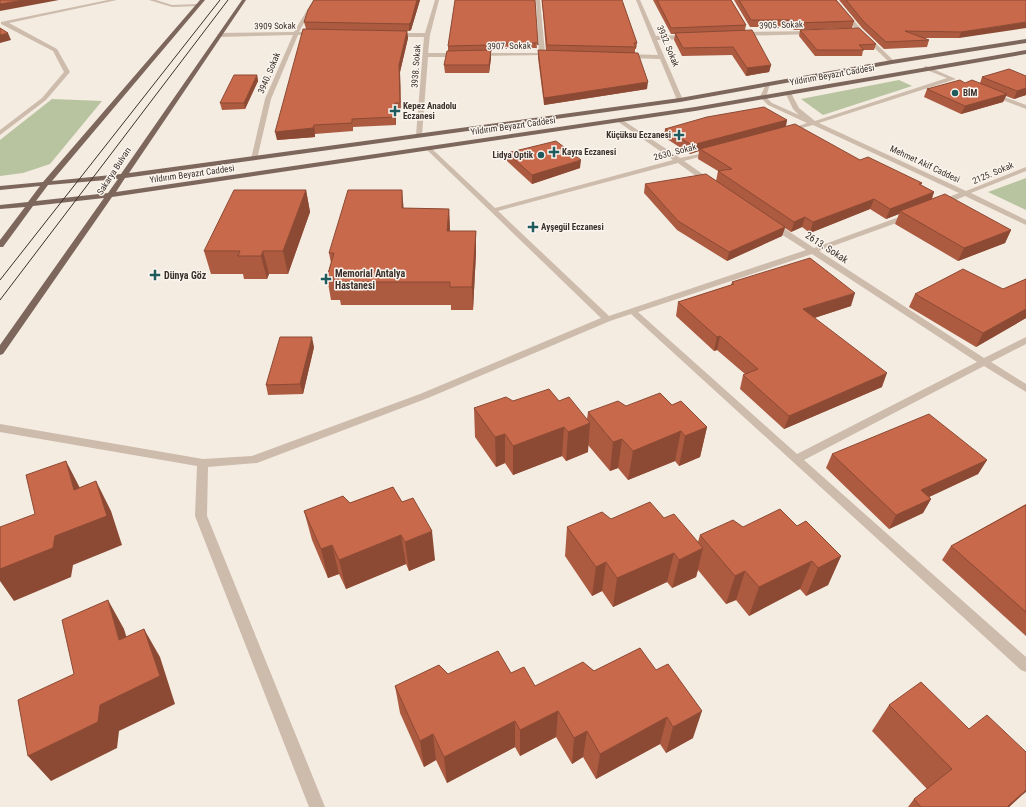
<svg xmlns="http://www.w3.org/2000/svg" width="1026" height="807" font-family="'Roboto Condensed',sans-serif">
	<rect width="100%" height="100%" fill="#f4ebe1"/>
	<!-- green -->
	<path fill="#b8c4a0" d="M899 80 912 86 823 115 801 99Z
		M52 99 102 101 50 164 23 173 0 176V140Z
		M1026 178V210L988 192Z"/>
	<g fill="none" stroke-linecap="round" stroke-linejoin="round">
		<!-- minor -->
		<path fill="#cdbbac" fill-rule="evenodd" d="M108 0H117L9 23 57 49 70 72 46 100 0 135V130L42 98 64 72 53 51 1 24V22Z
			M149 0H156L172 5 199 4 201 5 199 6 172 7Z
			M313 0H317L299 32 315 31 318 33 315 35H298L271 99 257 159 252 160 251 159 265 99 293 35 220 37 217 35 220 33 294 32Z
			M435 0H439L430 35 428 53H458L461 55 458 57H428L422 135 419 137 416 135 424 37H395L392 35 395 33H425Z
			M536 0H540L545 52 552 53V55L476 56V54L478 53H539Z
			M636 0H640L656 36 687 35 690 37 687 39 657 40 683 100 682 101 677 100 660 59 626 58 623 56 626 54 658 55Z
			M832 0H837L861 29 894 61V63H890L857 31Z
			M815 31 816 32 813 34 741 36 738 34 741 32Z
			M926 66 956 79 819 123 966 191 1026 167V171L971 193 1026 220V225L965 196 944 205H938V201L959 193 813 125 787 132V130L807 123 768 105 760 97 766 84H770L766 97 772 103 799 115 793 109 785 92 790 91 799 108 815 121 947 78 924 69V67Z
			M990 93H994L1026 105V109L990 95Z
			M617 119H621L680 158 714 151V153L684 161 714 182 713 184H707L678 163 498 211 609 316 806 250 770 227V223H776L814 248 910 213H913V217L819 251 984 358 1026 337V344L991 362 1026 384V392L984 366 804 460 1026 657V672L1021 670 631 314 610 321 428 398 257 463 208 467 207 516 325 807H309L195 516 197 466 0 432V424L203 459 252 456 420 394 601 318 425 148 430 147 495 208 673 160 617 121ZM812 254 977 362 797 454 638 312Z"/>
		<!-- major -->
		<path fill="#7d675c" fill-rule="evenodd" d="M200 0H205L52 181 121 174 242 0H246L129 173 680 98 892 60 1026 39V43L892 64 680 102 125 178 116 192 695 107 1026 50V54L695 111 112 197 3 354 0 355V345L104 198 33 206 3 247H0V240L25 207 0 209V205L28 202 40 186 0 190V186L43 182ZM118 179 108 193 36 201 48 185Z"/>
		<!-- tram -->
		<path stroke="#3b302b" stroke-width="1" d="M0 280 220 0
			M0 300 228 0"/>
	</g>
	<!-- wall -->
	<path fill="#ac5a40" d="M420 0 411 30 409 31H407L408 38 400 72 401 111 396 112V125L353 127V131L315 134V137L277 140 306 29 304 22Z
		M535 0 537 51V48H492V51H491V58L489 73H445L444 65 448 51V46Z
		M542 0H622L637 43 636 49H635V53L647 89 544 105 538 58V50L546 51Z
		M653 0H731L746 25 745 30 771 65 769 72 746 76 732 55 682 56 674 40 675 34H671Z
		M734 0H836L854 21 852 28 794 30 791 27H750Z
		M839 0H1026L959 38H923L929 40 927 47 884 49 862 28Z
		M800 30 876 44 874 50H863L862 56H815L799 36Z
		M257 75 258 81 245 109 222 110 220 103Z
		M1026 76V95L1014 99 1006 96 1003 102 961 114 924 97 927 89 965 83H980L982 77Z
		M787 120 786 126 860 160 922 183 921 185 934 192 932 199 1011 230 1005 243 958 261 895 224 899 214 886 219 870 209 810 233 802 227 791 232 785 228 782 236 727 261 677 230 644 193 645 184 716 181 718 171 698 159 699 151 690 154 664 137 665 129Z
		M507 153 580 168 532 184 507 161Z
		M306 190 310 212 288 274H269L267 279H244L243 274H211L204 251Z
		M403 208 449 209 450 231H476V253L473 310H451V305H341L340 300H331L327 277 331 263 329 253Z
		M1026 279V318L976 347 909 307 915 294 1003 289Z
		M732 282 851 306 814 318 882 387 784 429 740 389 743 375 745 374 717 350 714 351 676 316 678 302 731 285Z
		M314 347 303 394 268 395 266 385Z
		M513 401H559L587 419 588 412 626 406 672 405 707 427 700 457 679 466 675 461 628 480 618 468 610 471 588 445V452L566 461 562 456 513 475 505 463 496 467 475 437 474 408Z
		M832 454 987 460 978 474 929 497 931 499 923 513 889 529 826 468Z
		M393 487 435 560 409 571 406 564 346 589 339 574 328 578 312 540 304 511 350 503Z
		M1026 504V636L942 560 951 546Z
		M664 518 698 542 700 535 743 527 797 526 841 556 828 585 806 596 800 589 749 616 736 600 726 604 698 570 696 577 672 588 667 582 613 607 602 591 592 596 565 556 567 527 611 519Z
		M640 648 693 738 666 753 660 744 596 779 583 757 572 764 556 737 520 756 515 747 447 783 436 760 424 767 400 713 395 686 448 674 511 673 535 686 594 671Z
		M889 705 1021 796 1009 807H908L914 799 927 789 872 731Z"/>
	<!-- shaded-wall -->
	<path fill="#8c4a34" d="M23 0H59L0 11V4Z
		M417 0H420L411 30 409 31V24Z
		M1026 22V28L959 38 961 32Z
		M407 31 408 38 400 72 401 111 399 65Z
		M8 33 11 40 0 43V35Z
		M491 50V58L489 73V65Z
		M771 65 769 72 746 76 747 68Z
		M257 75 258 81 245 109 244 103Z
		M648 82 647 89 544 105V98Z
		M1026 88V95L1014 99 1017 91Z
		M1007 94 1003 102 961 114 965 106Z
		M395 103 396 112V125L395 117Z
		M787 120 785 129 700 149 699 151 690 154 692 145Z
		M314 125 315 134V137L277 140 275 132Z
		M581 160 580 168 532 184V175Z
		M306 190 310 212 288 274 283 251Z
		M402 190 404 212 402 208Z
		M934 192 930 202 900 211 899 214 886 219 890 209Z
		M874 199 870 209 810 233 813 222Z
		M449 209 450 231H447Z
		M805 217 802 227 791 232 794 222Z
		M785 227 782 236 727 261 729 252Z
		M1011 230 1005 243 958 261 964 248Z
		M476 231V253L473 310 472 287Z
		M263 251 269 274 267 279 261 256Z
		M855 293 851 306 799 323 803 309Z
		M1026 309V318L976 347 983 333Z
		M720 336 717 350 714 351 717 337Z
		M312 337 314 347 303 394 300 384Z
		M887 373 882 387 784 429 789 416Z
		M590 423 588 452 566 461 568 432Z
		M564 427 562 456 513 475V446Z
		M707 427 700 457 679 466 685 436Z
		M681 431 675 461 628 480 633 451Z
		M505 434V463L496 467 495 437Z
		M622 439 618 468 610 471 613 442Z
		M987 460 978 474 914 504 921 490Z
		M66 461 81 490H74Z
		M96 481 111 511 122 545 73 565 71 577 14 601 0 581V569L55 536Z
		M931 499 923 513 889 529 896 515Z
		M432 531 435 560 409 571 405 542Z
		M401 535 406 564 346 589 339 560Z
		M332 545 339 574 328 578 321 549Z
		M703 548 696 577 672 588 679 560Z
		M674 553 667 582 613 607 617 578Z
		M841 556 828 585 806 596 818 568Z
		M812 561 800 589 749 616 759 587Z
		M606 562 602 591 592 596 596 567Z
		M745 571 736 600 726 604 735 576Z
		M108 600 124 629 136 668 119 640Z
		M144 629 160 657 175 704 119 731 117 748 51 781 28 756 100 705Z
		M558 711 556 737 520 756V730Z
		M702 711 693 738 666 753 673 727Z
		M667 717 660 744 596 779 600 754Z
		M515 721V747L447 783 444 757Z
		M587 731 583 757 572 764 574 738Z
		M433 734 436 760 424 767 420 741Z
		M1026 790V792L1021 796 1009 807H1007Z"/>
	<!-- building -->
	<path fill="#c8694b" stroke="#8c4a34" d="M0 0H23L0 4Z
		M314 0H417L411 22 409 24 304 22 308 10Z
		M455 0H535L538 45 537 43H492L491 45 448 46Z
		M542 0H622L637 43H634L636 47 547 45Z
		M657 0H731L746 25 671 28Z
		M739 0H836L854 21 795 23 793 20H751Z
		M846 0H1026V22L961 32 905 31 929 40 886 42 864 22Z
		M0 28 8 33 0 35Z
		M859 28 876 44 859 45 864 50H817L800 30Z
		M303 29 407 31 399 65 400 103H395V117L352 119V123L314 125 313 128 275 132Z
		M752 30 771 65 747 68 733 47 683 48 675 33Z
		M491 50 489 65H444L447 51Z
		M538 50 638 53 648 82 544 98Z
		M1009 69 1026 76V88L1017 91 982 77Z
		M234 75H257L244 103H220Z
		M960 80 965 83 972 80 1007 94 965 106 927 89Z
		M764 107 787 120 692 145 665 129 707 117Z
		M795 124 860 160 868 157 922 183 919 184 934 192 890 209 874 199 813 222 805 217 794 222 718 171 732 169 700 149Z
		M556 141 581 160 532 175 507 153Z
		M706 174 785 227 729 252 678 221 645 184Z
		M234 190H306L283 251H263L261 256H238L240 251H204Z
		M348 190H402V208L449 209 447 231H476L472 287H450V282H337L339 277H327L334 253H329Z
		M945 194 1011 230 964 248 900 211Z
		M810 258 855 293 803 309 887 373 789 416 743 375 758 369 720 336 717 337 678 302 734 284 732 282Z
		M963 269 1003 289 1026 279V309L983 333 915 294Z
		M280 337H312L300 384 266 385Z
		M549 389 559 401 569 397 590 423 568 432 564 427 513 446 505 434 495 437 474 408 506 397 513 401Z
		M660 393 672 405 681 401 707 427 685 436 681 431 633 451 622 439 613 442 588 412 618 401 626 406Z
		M929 414 987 460 921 490 931 499 896 515 832 454Z
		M66 461 74 490 96 481 107 516 55 536 53 548 0 569V527L35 514 26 475Z
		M393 487 402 502 413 498 432 531 405 542 401 535 339 560 332 545 321 549 304 511 343 496 350 503Z
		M650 502 664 518 674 514 703 548 679 560 674 553 617 578 606 562 596 567 567 527 602 512 611 519Z
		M1026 505V612L951 546Z
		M780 509 797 526 806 521 841 556 818 568 812 561 759 587 745 571 735 576 700 535 733 520 743 527Z
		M108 600 119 640 144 629 160 676 100 705 98 722 28 756 18 700 74 674 62 620Z
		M640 648 656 670 668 664 702 711 673 727 667 717 600 754 587 731 574 738 558 711 520 730 515 721 444 757 433 734 420 741 395 686 439 665 448 674 498 651 511 673 524 667 535 686 583 662 594 671Z
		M921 682 969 729 987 715 1026 752V790L1008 806 1009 807H921L914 799 952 769 889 705Z"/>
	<!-- markers -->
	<g fill="#1f5a5e" stroke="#fbf5ee" stroke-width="1.5">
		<circle cx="955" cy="93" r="4"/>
		<path d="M393 105h4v4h4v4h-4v4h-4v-4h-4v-4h4z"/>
		<path d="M677 129h4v4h4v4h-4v4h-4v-4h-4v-4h4z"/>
		<path d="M552 146h4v4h4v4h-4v4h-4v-4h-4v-4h4z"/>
		<circle cx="541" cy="155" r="4"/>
		<path d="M531 221h4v4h4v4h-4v4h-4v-4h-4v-4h4z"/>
		<path d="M153 269h4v4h4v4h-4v4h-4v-4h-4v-4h4z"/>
		<path d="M324 273h4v4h4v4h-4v4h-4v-4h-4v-4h4z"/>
	</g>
	<g text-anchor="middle" stroke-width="3" stroke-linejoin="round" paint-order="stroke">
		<!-- far-street labels -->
		<g font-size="9" fill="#3b302b" stroke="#fbf5ee">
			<text transform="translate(781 25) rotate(-2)" y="3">3905. Sokak</text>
			<text transform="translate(275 26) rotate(-1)" y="3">3909 Sokak</text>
			<text transform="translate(509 46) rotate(-1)" y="3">3907. Sokak</text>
			<text transform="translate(668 46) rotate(67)" y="3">3932. Sokak</text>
			<text transform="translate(416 66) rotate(-86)" y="3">3938. Sokak</text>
			<text transform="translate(269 73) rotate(-67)" y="3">3940. Sokak</text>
			<text transform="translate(832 75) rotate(-10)" y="3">Yıldırım Beyazıt Caddesi</text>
			<text transform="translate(513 126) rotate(-8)" y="3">Yıldırım Beyazıt Caddesi</text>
			<text transform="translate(675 152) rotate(-15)" y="3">2630. Sokak</text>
			<text transform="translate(925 164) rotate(25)" y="3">Mehmet Akif Caddesi</text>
			<text transform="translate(114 171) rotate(-57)" y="3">Sakarya Bulvarı</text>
			<text transform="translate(993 173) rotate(-23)" y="3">2125. Sokak</text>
			<text transform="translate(192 174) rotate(-8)" y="3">Yıldırım Beyazıt Caddesi</text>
		</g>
		<!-- far-poi labels -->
		<g font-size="9" font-weight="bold" fill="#3b302b" stroke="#fbf5ee" text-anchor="start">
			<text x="963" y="96">BİM</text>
			<text x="403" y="109">Kepez Anadolu<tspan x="403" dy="10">Eczanesi</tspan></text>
			<text x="671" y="138" text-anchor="end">Küçüksu Eczanesi</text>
			<text x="562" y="155">Kayra Eczanesi</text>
			<text x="533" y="158" text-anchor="end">Lidya Optik</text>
			<text x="541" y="230">Ayşegül Eczanesi</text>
		</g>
		<!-- street labels -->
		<g font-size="10" fill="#3b302b" stroke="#fbf5ee">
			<text transform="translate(827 247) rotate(33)" y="4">2613. Sokak</text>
		</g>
		<!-- poi labels -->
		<g font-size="10" font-weight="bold" fill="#3b302b" stroke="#fbf5ee" text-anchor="start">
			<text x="335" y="277">Memorial Antalya<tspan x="335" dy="12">Hastanesi</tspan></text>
			<text x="164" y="279">Dünya Göz</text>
		</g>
	</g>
</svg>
